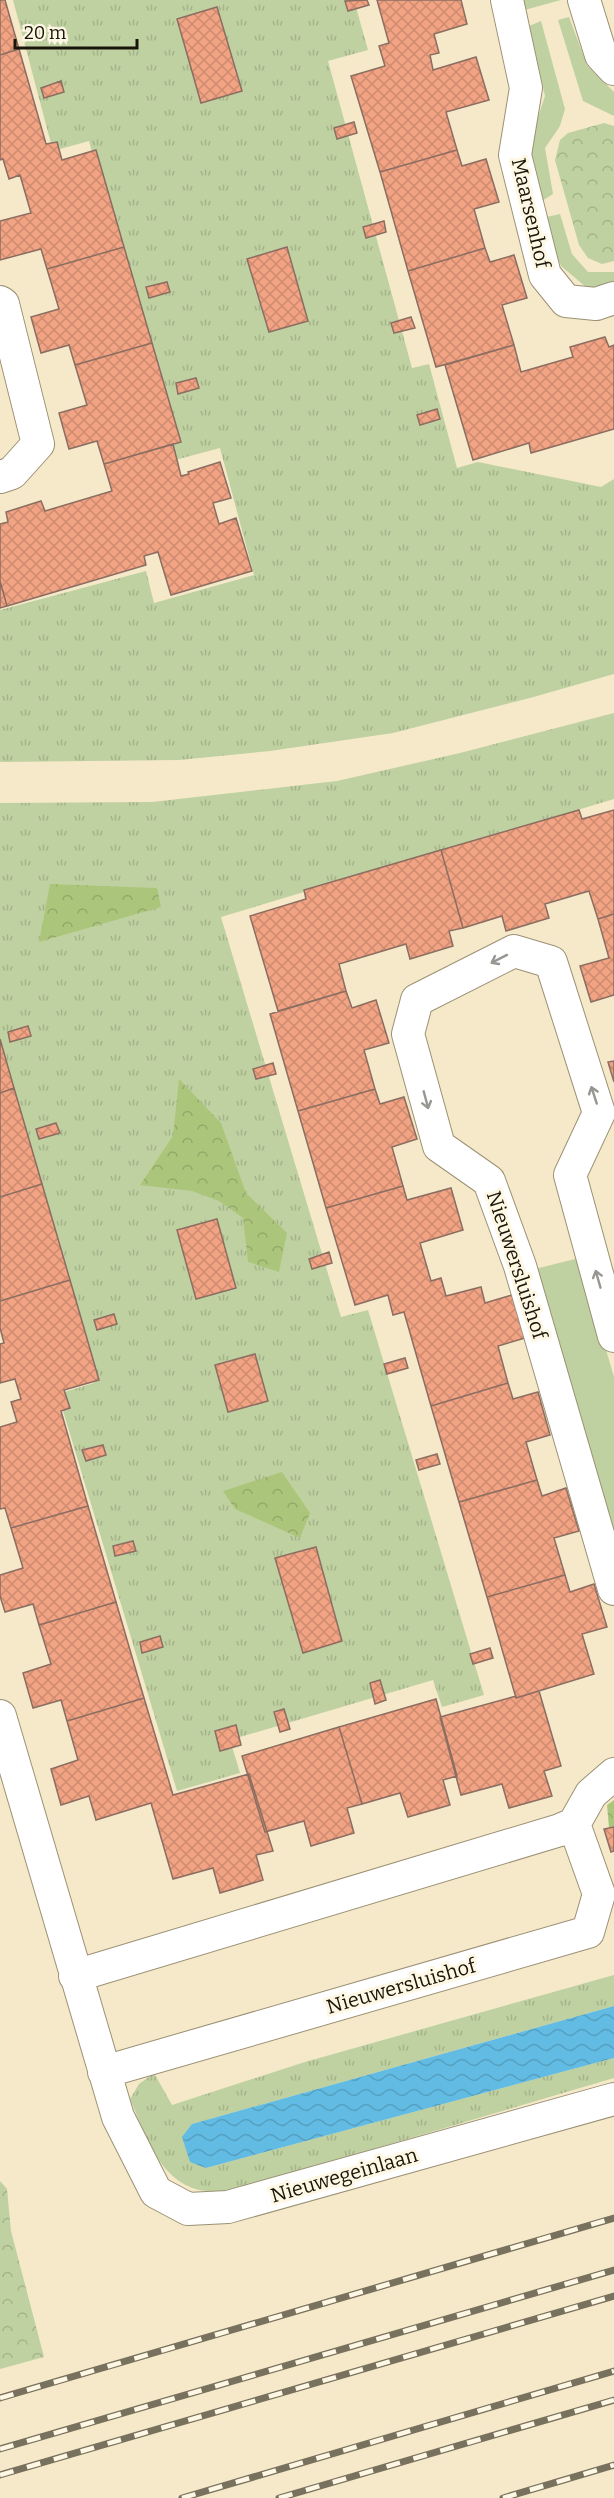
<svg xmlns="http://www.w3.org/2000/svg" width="614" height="2498" font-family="Bitter,serif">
	<defs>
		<pattern id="grass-tufts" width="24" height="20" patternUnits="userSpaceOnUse" patternTransform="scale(1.5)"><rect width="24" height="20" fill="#bfd1a1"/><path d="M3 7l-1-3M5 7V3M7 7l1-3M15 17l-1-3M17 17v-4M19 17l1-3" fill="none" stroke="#a4b389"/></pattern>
		<pattern id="forest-crowns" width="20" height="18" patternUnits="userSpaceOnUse" patternTransform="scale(1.5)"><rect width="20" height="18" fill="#abc67b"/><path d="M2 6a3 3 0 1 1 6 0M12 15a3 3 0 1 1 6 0" fill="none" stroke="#93a969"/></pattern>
		<pattern id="park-crowns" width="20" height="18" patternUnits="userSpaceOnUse" patternTransform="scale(1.5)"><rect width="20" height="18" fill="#bfd1a1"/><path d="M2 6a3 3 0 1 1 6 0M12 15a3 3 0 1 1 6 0" fill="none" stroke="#a4b389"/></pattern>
		<pattern id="water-waves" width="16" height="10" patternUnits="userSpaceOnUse" patternTransform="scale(1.5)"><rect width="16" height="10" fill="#61bbe2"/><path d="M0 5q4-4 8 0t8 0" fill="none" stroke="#54a0c1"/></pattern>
		<pattern id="building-cross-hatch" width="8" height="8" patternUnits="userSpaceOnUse" patternTransform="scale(1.5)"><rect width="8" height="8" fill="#f1a383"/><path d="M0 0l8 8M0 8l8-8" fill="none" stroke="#ce8b70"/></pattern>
	</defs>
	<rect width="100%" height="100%" fill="#f5e9ca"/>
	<!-- grass -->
	<path fill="url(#grass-tufts)" d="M13 0H354L368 50 328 61 412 368 429 364 457 468 478 462 601 487 614 479V674L530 698 393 733 270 751 179 760 0 762V610L146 571 154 603 254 575 220 448 175 460 89 141 53 151Z
		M517 0H561L521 11Z
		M614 713V799L221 917 341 1317 368 1310 484 1695 442 1707 433 1680 230 1740 240 1773 177 1791 58 1394 94 1383 0 1070V803L152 802 337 781 460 753Z
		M614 1975V2006L192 2124 206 2168 614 2058V2078L228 2192C219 2191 208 2192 199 2190 158 2180 145 2133 130 2099L139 2084 154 2073 172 2105 305 2062Z"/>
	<!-- forest -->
	<path fill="url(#forest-crowns)" d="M50 884 157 888 161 907 39 942Z
		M179 1079 221 1123 246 1193 287 1233 279 1272 248 1262 243 1218 219 1201 192 1191 140 1185 173 1136Z
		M282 1472 310 1513 300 1538 235 1509 223 1491Z
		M614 1800V1829L609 1828 607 1805Z"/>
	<!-- park -->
	<path fill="url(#park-crowns)" d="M604 123 614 126V261L602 264 588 258 579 245 555 160 560 140 568 133Z
		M0 2181 7 2189 11 2231 44 2357 0 2369Z"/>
	<!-- garden -->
	<path fill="#bfd1a1" d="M569 17 587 65 614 92V116L583 101 558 20Z
		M541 21 565 109 560 126 545 148 553 194 537 204 532 180 530 141 545 96 529 26Z
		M560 214 572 254 588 272H614V288L586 287 561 266 542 218Z
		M579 1258 614 1377V1551L531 1270Z"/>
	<!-- water -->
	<path fill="url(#water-waves)" d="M614 2006V2058L206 2168 190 2162 182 2137 192 2124Z"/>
	<!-- building -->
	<path fill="url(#building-cross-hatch)" stroke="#8b6d61" stroke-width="1.5" d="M0 0H5L19 49 0 55Z
		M367 0 369 5 348 11 345 1Z
		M377 0H461L467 24 434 34 439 53 430 55 433 70 476 57 489 100 446 112 457 150 380 172 351 76 385 66 379 46 389 43Z
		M217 7 242 91 201 103 177 19Z
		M19 49 46 144 57 142 62 160 96 150 124 247 47 269 41 249 0 260V221L31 213 20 175 9 179 3 159 0 160V55Z
		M61 81 64 92 44 98 41 88Z
		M354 122 357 133 337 139 334 128Z
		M457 150 462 166 486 159 499 202 474 209 485 248 408 271 380 172Z
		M384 221 386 232 366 238 363 227Z
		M124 247 152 343 75 365 69 345 41 353 31 317 59 309 47 269Z
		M287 247 308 321 269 332 247 259Z
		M485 248 490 262 514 255 527 298 502 305 514 345 436 367 408 271Z
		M167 282 170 292 149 298 146 287Z
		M411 317 415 328 394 333 391 323Z
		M605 337 609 347 614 345V429L531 453 529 443 473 460 445 365 514 345 521 372 573 357 570 347Z
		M152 343 181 442 104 464 97 441 69 449 59 413 87 405 75 365Z
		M196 378 199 388 178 394 176 383Z
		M437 409 440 419 420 425 417 415Z
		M173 444 181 476 189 474 188 472 220 462 231 498 213 503 219 524 236 518 252 571 171 595 158 552 144 556 146 565 7 606 0 581V524L8 522 6 512 41 501 45 511 112 491 104 464Z
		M0 581 7 606 0 608Z
		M579 810 582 819 614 810V914L598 919 589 891 545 904 549 918 506 931 502 916 463 928 441 850Z
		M441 850 463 928 449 931 453 946 410 959 406 944 339 964 346 991 278 1011 250 916 306 899 304 890Z
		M614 914V995L591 1002 580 966 609 958 598 919Z
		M346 991 352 1008 376 1000 389 1043 364 1050 375 1089 298 1111 270 1014Z
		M28 1026 31 1036 10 1042 8 1032Z
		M0 1039 14 1088 0 1093Z
		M614 1061V1082L608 1062Z
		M273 1063 276 1074 256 1079 253 1069Z
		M14 1088 42 1184 0 1197V1093Z
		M375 1089 380 1104 404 1097 417 1139 392 1147 403 1186 326 1208 298 1111Z
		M56 1123 60 1133 39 1139 36 1129Z
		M42 1184 70 1280 0 1301V1197Z
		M403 1186 407 1200 451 1188 463 1230 420 1243 431 1281 441 1278 446 1296 481 1287 485 1303 512 1295 525 1338 498 1346 508 1383 431 1406 404 1312 393 1315 388 1295 355 1305 326 1208Z
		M217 1219 236 1288 196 1299 177 1230Z
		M329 1252 332 1263 312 1269 309 1259Z
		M70 1280 99 1380 64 1390 70 1408 61 1411 88 1506 11 1528 5 1508 0 1509V1427L17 1422 11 1402 21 1399 15 1379 0 1383V1344L4 1343 0 1328V1301Z
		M114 1314 117 1324 97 1330 94 1320Z
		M255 1354 268 1401 228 1412 215 1365Z
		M405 1358 408 1368 387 1374 384 1364Z
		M508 1383 513 1399 538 1392 550 1435 526 1442 537 1480 459 1502 431 1406Z
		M103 1445 106 1455 86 1461 82 1450Z
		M437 1454 440 1464 419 1470 416 1460Z
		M537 1480 542 1496 566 1488 579 1531 554 1538 565 1575 487 1597 459 1502Z
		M88 1506 116 1602 39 1625 33 1604 5 1612 0 1596V1575L23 1568 11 1528Z
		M133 1541 136 1551 115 1556 113 1546Z
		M316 1547 342 1641 303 1653 275 1558Z
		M565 1575 570 1592 594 1584 607 1627 582 1634 594 1674 516 1698 487 1597Z
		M116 1602 144 1698 67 1721 61 1700 33 1708 23 1673 51 1664 39 1625Z
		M160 1636 163 1647 142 1653 140 1642Z
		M490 1648 493 1658 473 1664 470 1654Z
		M380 1680 386 1700 375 1704 370 1683Z
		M539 1691 561 1766 544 1771 552 1796 509 1808 502 1784 461 1795 440 1717 516 1696V1698Z
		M144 1698 173 1795 249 1774 273 1851 256 1855 263 1880 220 1893 213 1868 173 1879 151 1803 96 1820 89 1796 61 1805 51 1769 78 1760 67 1721Z
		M436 1699 457 1776 443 1780 450 1805 408 1817 400 1793 362 1804 339 1727Z
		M284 1709 290 1729 280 1732 274 1712Z
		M236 1725 241 1745 220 1751 215 1731Z
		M339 1727 362 1804 347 1808 354 1833 311 1846 304 1821 265 1832 242 1756Z
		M614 1827V1851L611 1852 604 1829Z"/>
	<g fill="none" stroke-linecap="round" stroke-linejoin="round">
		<defs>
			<path id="street" d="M507 0 526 88 515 155 545 275 566 301 596 304 614 298
				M584 0 601 55 614 69
				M0 302 3 304 38 444 12 473 0 477
				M614 1336 570 1175 599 1113 551 962 514 951 417 1000 408 1034 439 1146 489 1181 520 1266 614 1589
				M0 1716 118 2117 156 2192 188 2209 228 2207 614 2099
				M75 1976 560 1830 574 1824 591 1794 614 1774
				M104 2072 588 1932 599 1894 574 1824"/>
		</defs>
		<!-- street casing -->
		<use href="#street" stroke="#9c9175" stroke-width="34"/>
		<!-- street -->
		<use href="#street" stroke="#fff" stroke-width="32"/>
		<defs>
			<path id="rail" d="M0 2398 614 2218
				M0 2449 614 2270
				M0 2475 614 2296
				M182 2498 614 2371
				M279 2498 614 2400
				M503 2498 614 2465"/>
		</defs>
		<!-- rail casing -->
		<use href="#rail" stroke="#78715d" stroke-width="7"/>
		<!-- rail -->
		<use href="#rail" stroke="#fef7e4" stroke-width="4.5" stroke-dasharray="14" stroke-linecap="butt"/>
	</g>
	<!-- one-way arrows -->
	<defs><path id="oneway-shaft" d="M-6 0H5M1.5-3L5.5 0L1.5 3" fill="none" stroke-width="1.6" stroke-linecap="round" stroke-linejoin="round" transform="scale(1.5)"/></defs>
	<g stroke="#989691">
		<use href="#oneway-shaft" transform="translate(499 959) rotate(153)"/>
		<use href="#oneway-shaft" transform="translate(594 1095) rotate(-108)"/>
		<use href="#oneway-shaft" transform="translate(426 1100) rotate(75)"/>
		<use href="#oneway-shaft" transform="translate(598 1279) rotate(-106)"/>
	</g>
	<g text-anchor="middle" stroke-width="6" stroke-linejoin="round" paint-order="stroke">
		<!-- street labels -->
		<g font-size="20" fill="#19150a" stroke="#fef7e4">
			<text transform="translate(531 213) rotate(77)" y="7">Maarsenhof</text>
			<text transform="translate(517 1265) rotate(72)" y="7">Nieuwersluishof</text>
			<text transform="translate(401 1986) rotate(-16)" y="7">Nieuwersluishof</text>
			<text transform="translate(344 2175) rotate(-16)" y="7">Nieuwegeinlaan</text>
		</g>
	</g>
	<!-- scale -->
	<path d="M15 39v9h122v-9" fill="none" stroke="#19150a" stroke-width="3"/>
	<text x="24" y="39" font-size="18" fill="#19150a" stroke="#fef7e4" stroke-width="4.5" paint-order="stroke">20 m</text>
</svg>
